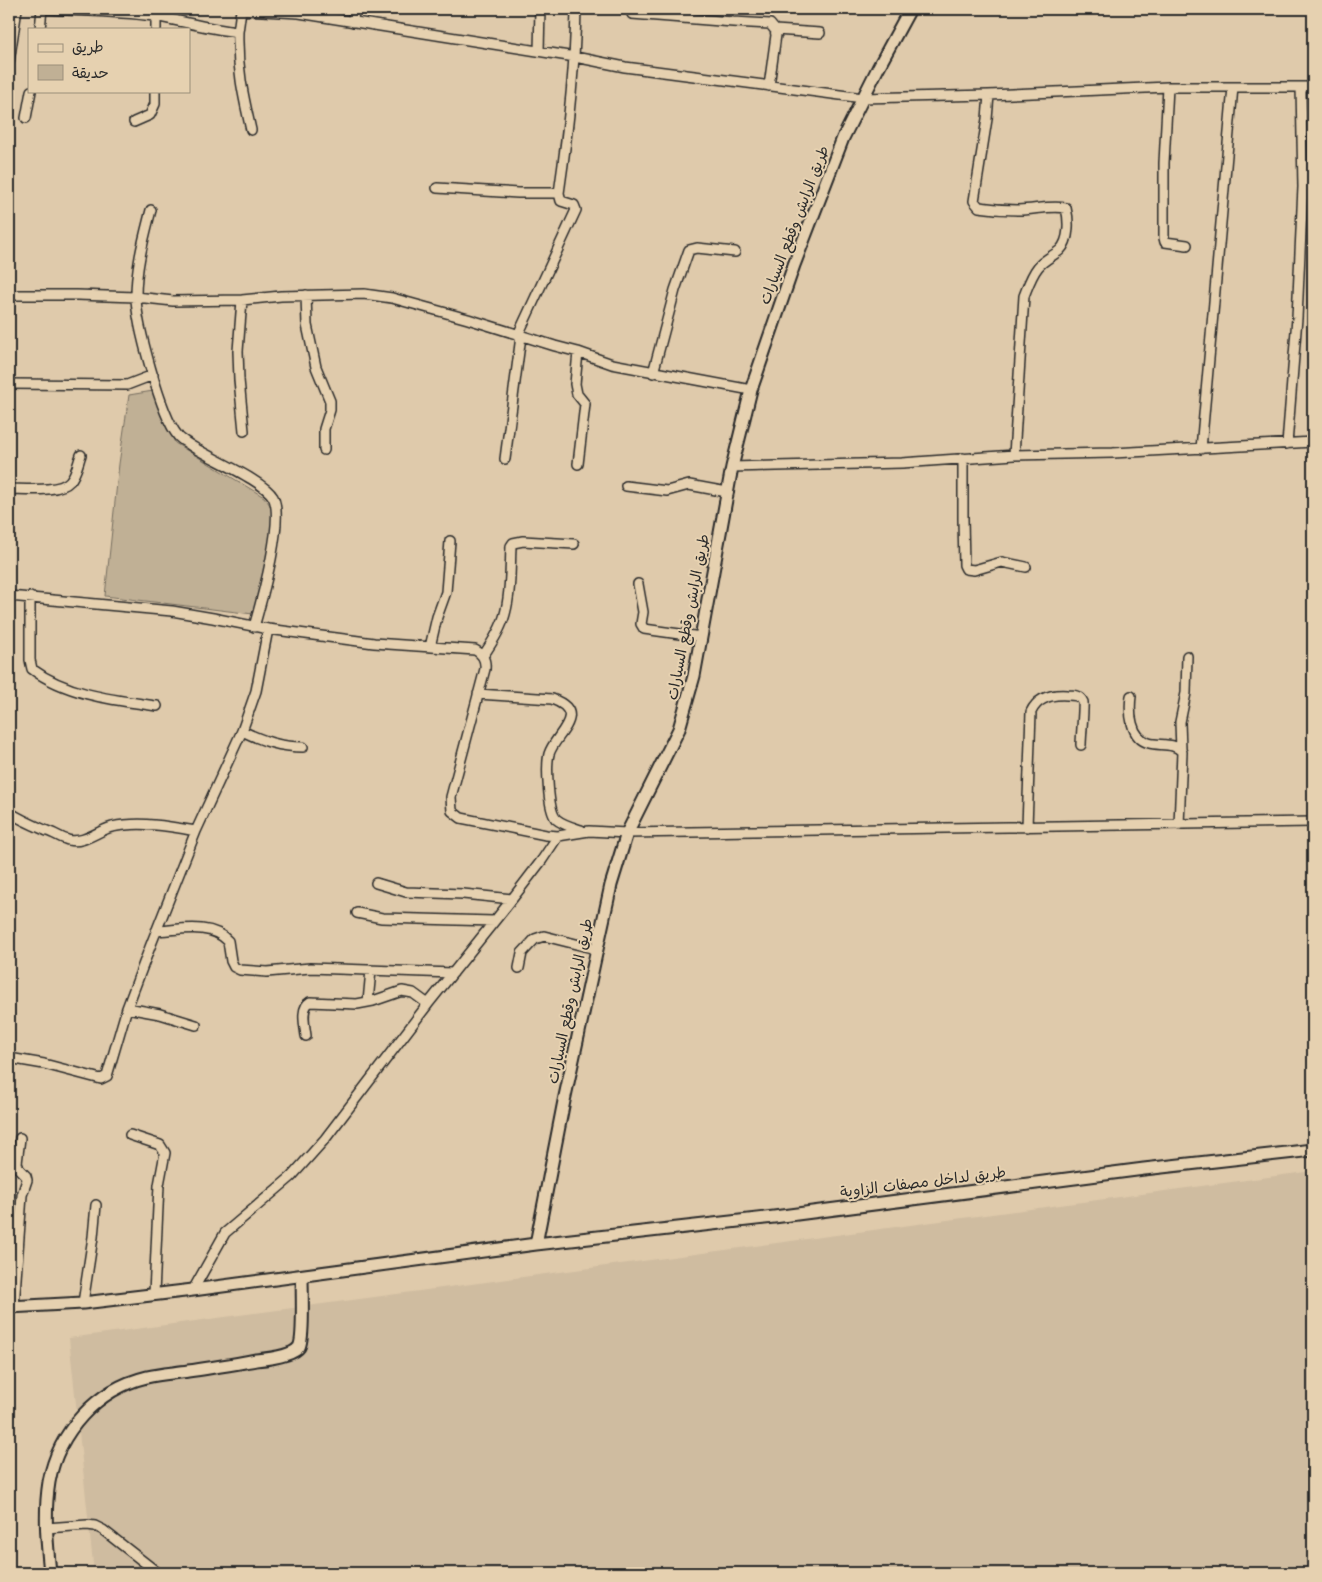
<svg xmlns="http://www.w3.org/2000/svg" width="1322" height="1582" font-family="'Comic Neue','Playpen Sans Arabic',sans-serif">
	<rect width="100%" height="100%" fill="#dfcaab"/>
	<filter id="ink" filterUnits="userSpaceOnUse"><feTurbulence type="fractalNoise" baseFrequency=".02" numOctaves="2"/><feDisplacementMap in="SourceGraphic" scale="10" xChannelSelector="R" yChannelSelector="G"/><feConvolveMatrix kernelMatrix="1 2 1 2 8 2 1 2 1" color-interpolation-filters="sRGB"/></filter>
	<g filter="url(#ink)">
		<!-- built -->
		<path fill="#cfbca0" d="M1313 1171V1573H94L69 1338Z"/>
		<!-- green -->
		<path fill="#c0b095" stroke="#766e60" d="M153 391 175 443 264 497C266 500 269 503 271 507 278 525 258 593 253 614L105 596 119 464 129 395Z"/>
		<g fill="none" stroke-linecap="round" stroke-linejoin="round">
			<defs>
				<path id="street" d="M46 9C81 11 118 11 154 16 182 21 209 29 238 32L241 10 299 13 575 57 625 67 863 98 989 95 1168 87H1313
					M632 14 733 22 770 24 775 30 776 35 769 86
					M353 22 354 9
					M40 29 42 9
					M156 29V17
					M775 30 820 33
					M238 32C237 68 243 95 251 130
					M539 51 540 9
					M9 62 17 9
					M1168 87 1164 163V238L1165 242 1187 245
					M989 95 987 119 974 201 979 207C992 209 1005 210 1018 210 1034 210 1050 205 1066 208 1069 220 1070 240 1060 250 1053 256 1044 260 1038 267 1031 276 1028 286 1024 296L1014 455
					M26 118 31 91
					M134 122 150 115 155 104V91
					M437 188 518 193H559C568 131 575 71 576 9
					M151 210C144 238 136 266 136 296 136 323 161 416 178 436 181 440 186 442 190 445 209 458 263 480 273 497 285 519 261 602 254 627
					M9 295H77L136 297 173 301 242 300 281 296 364 294 392 298 468 319 555 346 578 352 612 364 751 390
					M306 295 307 325 316 367 330 401V410L324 429V450
					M242 300 238 351 239 380 244 431
					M518 335 576 210 574 205 561 201 559 193
					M653 373 675 290 689 250 697 248 735 252
					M9 384 127 385 153 375
					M1287 444 1297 318 1303 187 1301 87
					M1201 449 1233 87
					M963 458V519L964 565 966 569 974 570 1002 562 1026 567
					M505 459 521 336
					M578 464 585 404 577 394 575 384 578 352
					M732 467 902 463 1014 455 1113 453 1313 442
					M626 486 667 491 689 485 727 492
					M9 489C24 489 60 493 70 481 76 475 78 463 81 455
					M638 584 643 612 641 624 644 629 701 637
					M9 596 172 611 213 618 268 629 374 643 475 650C483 654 486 660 485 669L451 797 452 811 461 818 546 835 558 836 589 831 627 833 1313 822
					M30 597V660L32 669C67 695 114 700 157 706
					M430 647 437 617 446 592 450 541
					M483 656C492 643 501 629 505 614 511 592 510 568 511 546L513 543 523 541 574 544
					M478 694 552 699C590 713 555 734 549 754 546 766 548 810 556 819 563 825 572 827 581 830
					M1131 696C1129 712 1130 738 1149 743 1159 746 1175 742 1182 752L1179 825
					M242 731C263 741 280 747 303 747
					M1181 750 1180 722 1186 693 1187 656
					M9 812C21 820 33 825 47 831 54 833 61 838 68 840 84 844 97 831 112 827 139 821 168 826 196 831
					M1027 827 1031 712C1038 697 1052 694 1067 695 1073 695 1080 695 1083 702 1084 706 1081 738 1081 745
					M376 883 406 892 463 894 512 899
					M357 913 382 918 494 921
					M156 931C179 930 211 922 228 941L231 961 234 967 240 970 267 972 310 968 453 973
					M519 968 522 953 535 939 544 936 596 949
					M368 1002 371 970
					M127 1008 160 1014 196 1025
					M306 1036C305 1026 300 1008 310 1002L357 1004 373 1001 402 991 413 993 428 1004
					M9 1058 44 1064 101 1079 107 1076 127 1008 150 947 196 831 242 731 256 691 268 629
					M130 1135 160 1145 165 1153 159 1185 154 1294
					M193 1290 225 1233 291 1177 325 1139 428 1004 509 903 542 860 558 836
					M83 1303 93 1237 96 1205
					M14 1307 22 1195 27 1180 26 1176 19 1169 17 1163 20 1138
					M46 1528 87 1525 95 1526 103 1530 158 1573"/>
				<path id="secondary" d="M536 1244 564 1101 611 885 627 833 679 729 694 676 732 467 751 390 794 265 843 138 878 68 910 9
					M9 1307 83 1303 193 1290 536 1244 774 1217 1144 1169 1313 1150
					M50 1573C47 1543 44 1513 49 1482 58 1432 97 1389 147 1377 160 1374 175 1373 188 1371 211 1368 233 1364 256 1360 266 1359 293 1356 299 1347 304 1339 302 1289 302 1276"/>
			</defs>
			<!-- street casing -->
			<use href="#street" stroke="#2b2b2b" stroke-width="12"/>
			<!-- secondary casing -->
			<use href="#secondary" stroke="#2b2b2b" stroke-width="15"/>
			<!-- street -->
			<use href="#street" stroke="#e6d1b0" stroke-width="9"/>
			<!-- secondary -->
			<use href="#secondary" stroke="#e6d1b0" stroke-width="11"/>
		</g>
	</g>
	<g text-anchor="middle" stroke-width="4" stroke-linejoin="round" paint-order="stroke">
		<!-- street labels -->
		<g font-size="15" fill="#2b2b2b" stroke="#e6d1b0">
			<text transform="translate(794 225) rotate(-69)" y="5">طريق الرابش وقطع السيارات</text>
			<text transform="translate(688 617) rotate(-79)" y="5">طريق الرابش وقطع السيارات</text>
			<text transform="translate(570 1001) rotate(-78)" y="5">طريق الرابش وقطع السيارات</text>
			<text transform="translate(923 1182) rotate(-7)" y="5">طريق لداخل مصفات الزاوية</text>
		</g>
	</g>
	<!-- margin -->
	<rect width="1322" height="1582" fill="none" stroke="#e6d1b0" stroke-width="30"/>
	<rect x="15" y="15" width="1292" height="1552" fill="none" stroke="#2b2b2b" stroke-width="2" filter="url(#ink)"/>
	<!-- legend -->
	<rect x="28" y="28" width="162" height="65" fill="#e6d1b0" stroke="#9b8f7b"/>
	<rect x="38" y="44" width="25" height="8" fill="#e6d1b0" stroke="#9b8f7b"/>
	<text x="72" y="52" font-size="15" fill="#2b2b2b">طريق</text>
	<rect x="38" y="65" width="25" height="15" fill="#c0b095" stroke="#9b8f7b"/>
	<text x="72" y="78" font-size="15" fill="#2b2b2b">حديقة</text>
</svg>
